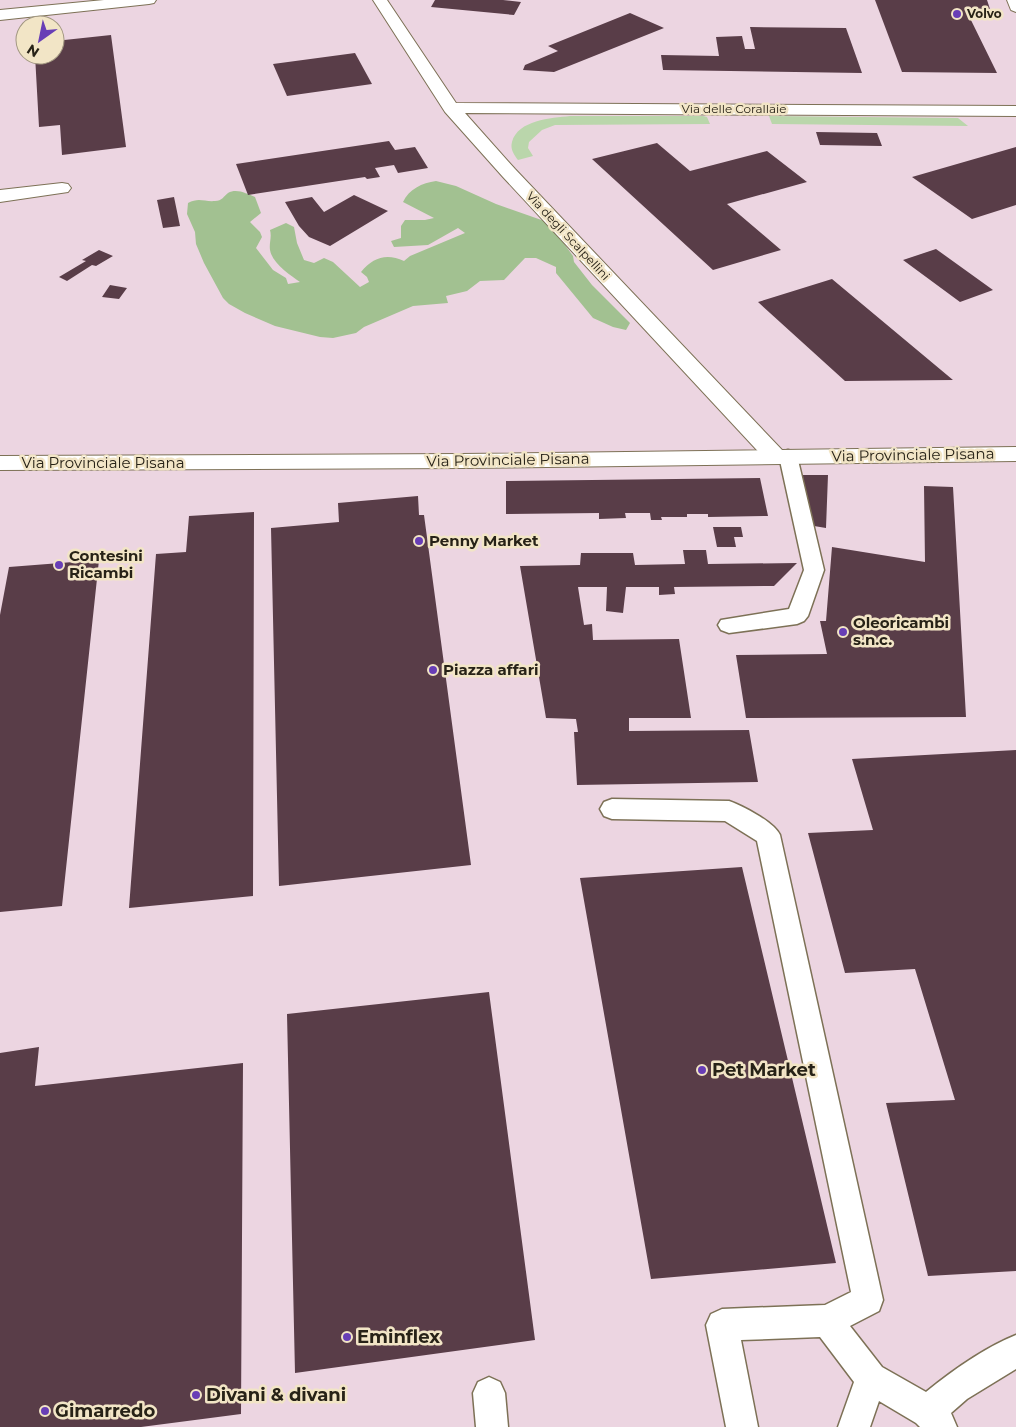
<svg xmlns="http://www.w3.org/2000/svg" width="1016" height="1427" font-family="Montserrat,sans-serif">
	<rect width="100%" height="100%" fill="#f2e5c6"/>
	<!-- industrial -->
	<path fill="#ecd5e1" fill-rule="evenodd" d="M0 0H1016V1427H0ZM25 25H55V55H25Z"/>
	<!-- green -->
	<path fill="#bad6ab" d="M570 116H703L707 117 710 124 555 125 542 130 529 142 528 148 533 156 518 160C514 155 510 149 512 142 518 120 551 118 570 116Z
		M769 116 958 118 968 126 772 124Z"/>
	<!-- forest -->
	<path fill="#a2c191" d="M436 181 456 186 496 204 550 223 560 234 565 245 573 256 574 262 592 285 630 323 626 330 613 327 593 318 556 273V267L536 258H525L504 280 480 281 467 291 446 296 448 303 413 306 364 327 356 333 333 338 320 337 275 326 245 313 229 304 223 298 204 263 196 244 195 232 187 214 188 203C199 197 204 202 215 201 222 201 224 196 228 193 237 188 247 194 255 197L261 213 250 222 260 232 262 237 256 248 273 270 286 278 288 284 300 282C290 275 272 263 270 250 269 243 272 237 270 230L286 223 294 227 297 243 304 260 314 263 324 258 333 262 360 287 369 282 367 277 361 272C373 257 387 253 404 261L410 256 465 233 458 228 428 245 394 247 391 241 401 238V226L405 220H425L434 218 403 202C409 189 422 183 436 181Z"/>
	<!-- building -->
	<path fill="#593d48" d="M435 0H503L521 2 514 15 431 7Z
		M875 0H987L991 12H967L997 73 902 72Z
		M630 13 664 28 554 72 523 70 525 65 558 51 548 46Z
		M750 27 846 28 862 73 663 70 661 55 719 56 716 37 742 36 745 49H755Z
		M111 35 126 147 62 155 60 125 39 127 35 55H55V41Z
		M355 53 372 84 287 96 273 64Z
		M816 132 877 133 882 146 820 145Z
		M389 141 395 150 415 147 428 168 398 173 394 165 375 168 380 177 367 179 365 177 248 195 236 164Z
		M657 143 690 171 767 151 807 182 727 204 781 250 713 270 592 159Z
		M1016 147V205L972 219 912 177Z
		M354 195 388 211 330 246 309 237 299 226 285 202 312 197 324 212Z
		M174 197 180 226 163 228 157 200Z
		M936 249 993 290 960 302 903 260Z
		M99 250 113 256 96 266 92 265 67 281 59 277 86 261 82 260Z
		M832 279 953 380 845 381 758 302Z
		M110 285 127 288 119 299 102 297Z
		M800 475H828L826 528 814 526Z
		M760 478 768 516 708 517V514H687V517H661L662 520H651L650 513H625L626 518 599 519V513L506 514V481Z
		M924 486 953 487 966 717 746 718 736 655 827 654 820 621H826L832 547 925 562Z
		M418 496 419 515H424L471 865 279 886 271 528 339 522 338 503Z
		M254 512 253 896 129 908 156 554 186 552 189 516Z
		M713 527H741L743 537H734L736 547H717Z
		M683 550H706L708 564 797 563 774 586 674 587 675 594 659 595V587H626L623 613 606 611 607 587H578L584 625 592 624 593 640 679 639 691 718H629V731L749 730 758 782 577 785 574 732H578L576 719 546 718 520 566 580 565 581 553H633L635 565 685 564Z
		M99 560 62 906 0 912V615L9 567Z
		M1016 750V1271L928 1276 886 1103 955 1100 915 969 845 973 808 833 873 830 852 759Z
		M742 867 836 1263 651 1279 580 878Z
		M489 992 535 1340 295 1373 287 1014Z
		M39 1047 35 1086 243 1063 241 1414 141 1427H0V1053Z"/>
	<g fill="none" stroke-linecap="round" stroke-linejoin="round">
		<defs>
			<path id="service" d="M788 450 795 452 797 456 824 570 808 616 804 621 797 624 729 633 721 630 718 625 721 620 789 609 804 570 779 456 781 452Z
				M612 799 729 801C743 806 774 822 780 835L883 1300 879 1311 850 1326 882 1367 926 1392C953 1370 984 1348 1016 1335V1369L967 1399 951 1413 957 1427H920L916 1423 879 1401 870 1427H838L854 1382 820 1337 741 1340 758 1427H726L706 1325 711 1314 722 1309 825 1305 851 1292 757 841 725 821 612 819 604 816 600 809 604 802Z
				M489 1377 500 1382 505 1393 508 1427H476L473 1393 478 1382Z"/>
			<path id="minor" d="M104 0H156L154 3 149 4 0 20V10Z
				M373 0H387L456 103 1016 106V116L465 113 515 169 783 451 786 456 783 461 775 463 767 461 503 177 445 112Z
				M1007 0H1016V12L1011 10Z
				M62 183 68 184 71 188 68 192 0 202V190Z"/>
			<path id="tertiary" d="M1016 447V461L461 468 0 470V456L461 454Z"/>
		</defs>
		<!-- service casing -->
		<use href="#service" stroke="#7d7156" stroke-width="3"/>
		<!-- minor casing -->
		<use href="#minor" stroke="#7d7156" stroke-width="2"/>
		<!-- tertiary casing -->
		<use href="#tertiary" stroke="#7d7156" stroke-width="2"/>
		<!-- service -->
		<use href="#service" fill="#fff" fill-rule="evenodd"/>
		<!-- minor -->
		<use href="#minor" fill="#fff" fill-rule="evenodd"/>
		<!-- tertiary -->
		<use href="#tertiary" fill="#fff" fill-rule="evenodd"/>
	</g>
	<!-- markers -->
	<g fill="#683eb6" stroke="#f2e5c6" stroke-width="2">
		<circle cx="957" cy="14" r="5"/>
		<circle cx="419" cy="541" r="5"/>
		<circle cx="59" cy="565" r="5"/>
		<circle cx="843" cy="632" r="5"/>
		<circle cx="433" cy="670" r="5"/>
		<circle cx="702" cy="1070" r="5"/>
		<circle cx="347" cy="1337" r="5"/>
		<circle cx="196" cy="1395" r="5"/>
		<circle cx="45" cy="1411" r="5"/>
	</g>
	<g text-anchor="middle" stroke-width="5" stroke-linejoin="round" paint-order="stroke">
		<!-- far-poi labels -->
		<g font-size="12" font-weight="bold" fill="#272217" stroke="#f2e5c6" text-anchor="start">
			<text x="967" y="18">Volvo</text>
		</g>
		<!-- far-street labels -->
		<g font-size="12" fill="#272217" stroke="#f2e5c6">
			<text x="734" y="113">Via delle Corallaie</text>
			<text transform="translate(568 236) rotate(47)" y="4">Via degli Scalpellini</text>
		</g>
		<!-- street labels -->
		<g font-size="15" fill="#272217" stroke="#f2e5c6">
			<text transform="translate(913 455) rotate(-1)" y="5">Via Provinciale Pisana</text>
			<text transform="translate(508 460) rotate(-1)" y="5">Via Provinciale Pisana</text>
			<text x="103" y="468">Via Provinciale Pisana</text>
		</g>
		<!-- poi labels -->
		<g font-size="15" font-weight="bold" fill="#272217" stroke="#f2e5c6" text-anchor="start">
			<text x="429" y="546">Penny Market</text>
			<text x="69" y="561">Contesini<tspan x="69" dy="17">Ricambi</tspan></text>
			<text x="853" y="628">Oleoricambi<tspan x="853" dy="17">s.n.c.</tspan></text>
			<text x="443" y="675">Piazza affari</text>
		</g>
		<!-- near-poi labels -->
		<g font-size="18" font-weight="bold" fill="#272217" stroke="#f2e5c6" text-anchor="start">
			<text x="712" y="1076">Pet Market</text>
			<text x="357" y="1343">Eminflex</text>
			<text x="206" y="1401">Divani &amp; divani</text>
			<text x="55" y="1417">Gimarredo</text>
		</g>
	</g>
	<!-- north arrow -->
	<g transform="translate(40 40) rotate(213)"><circle r="24" fill="#f2e5c6" stroke="#a19780"/>
	<path d="M0-4L9 19L0 12L-9 19Z" fill="#683eb6"/>
	<text y="-8" font-size="14" font-weight="bold" text-anchor="middle" fill="#272217">N</text>
	</g>
</svg>
